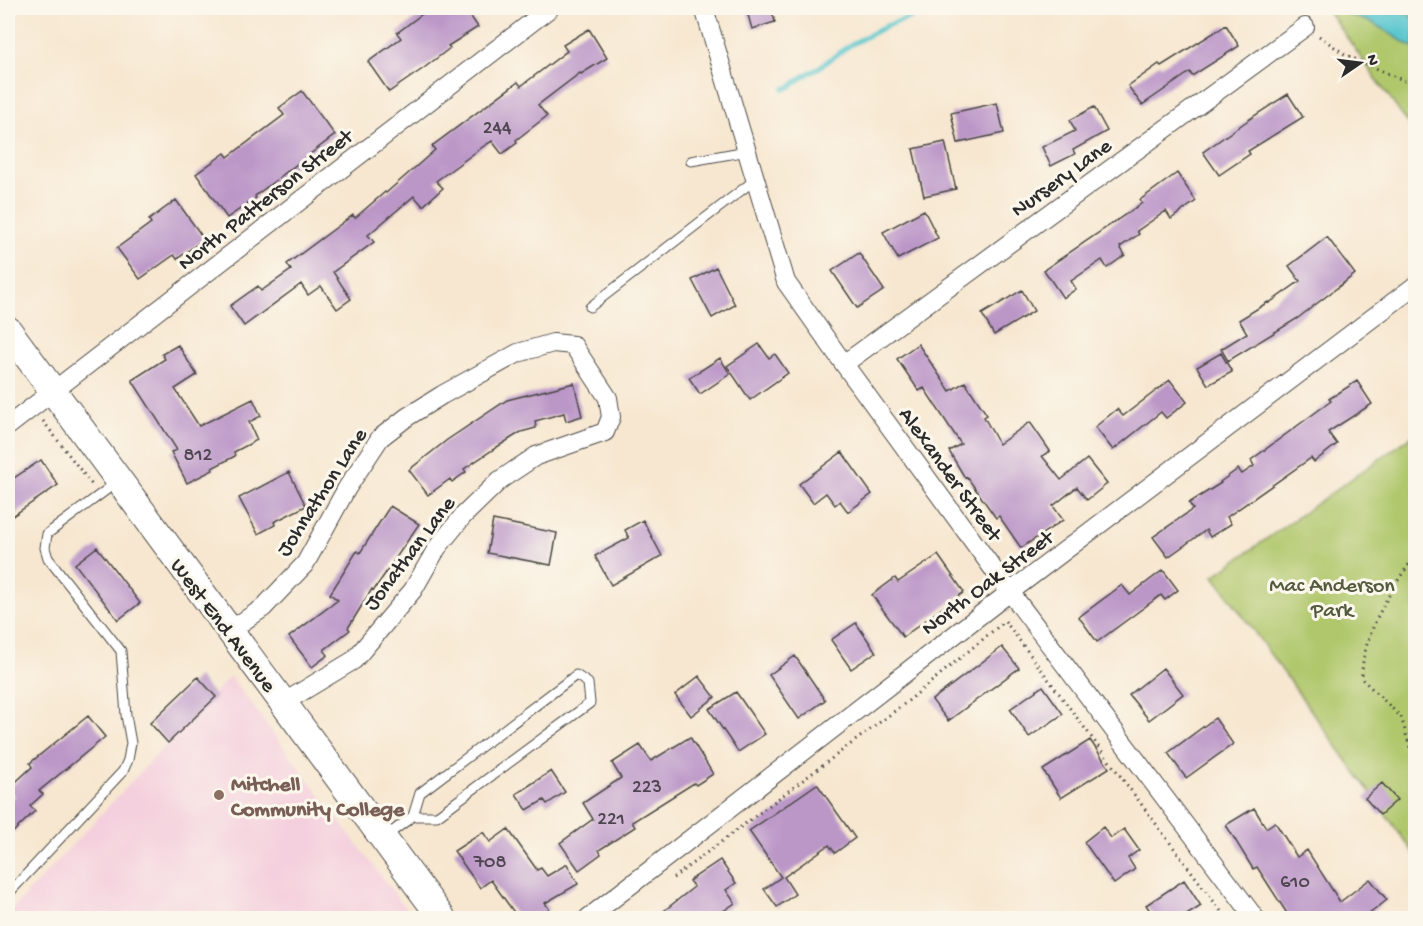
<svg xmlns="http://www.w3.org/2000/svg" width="1423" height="926" font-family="'Gochi Hand',sans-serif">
	<rect width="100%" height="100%" fill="#fbf7ec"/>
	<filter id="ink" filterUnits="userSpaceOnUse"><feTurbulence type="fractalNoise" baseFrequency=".0167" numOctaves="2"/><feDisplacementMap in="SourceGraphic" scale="12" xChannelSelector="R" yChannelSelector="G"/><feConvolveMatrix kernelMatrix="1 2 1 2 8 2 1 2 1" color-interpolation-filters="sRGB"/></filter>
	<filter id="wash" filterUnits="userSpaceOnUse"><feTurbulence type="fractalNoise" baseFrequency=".008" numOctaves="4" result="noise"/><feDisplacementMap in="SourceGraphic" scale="24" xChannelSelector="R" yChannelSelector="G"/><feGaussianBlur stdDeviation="1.35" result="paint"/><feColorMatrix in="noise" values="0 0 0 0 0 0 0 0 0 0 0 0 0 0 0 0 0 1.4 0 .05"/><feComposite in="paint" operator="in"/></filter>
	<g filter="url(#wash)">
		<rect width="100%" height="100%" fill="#f7e7d0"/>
		<!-- built -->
		<path fill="#f4cfdd" d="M230 676 413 918H8V914Z"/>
		<!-- green -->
		<path fill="#b0c76c" stroke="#6e794c" stroke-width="1.5" d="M1326 8H1415V134Z
			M1415 434V855L1214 576Z"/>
		<!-- water -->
		<path fill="#59c6ce" stroke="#42787c" stroke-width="1.5" d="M1330 8H1397L1415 18V49L1373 23Z"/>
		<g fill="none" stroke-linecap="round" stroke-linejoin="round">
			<!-- stream -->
			<path stroke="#59c6ce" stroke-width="5" d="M784 89C796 86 802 74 814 71L850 45 886 26 937 8"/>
		</g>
		<g id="blocks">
			<!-- building -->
			<path fill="#bb97c8" d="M430 8H465L478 27 448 46 450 48 424 68 389 92 368 62 401 38 397 33Z
				M746 8H771L775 22 752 29Z
				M1226 25 1239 46 1192 76 1190 72 1142 105 1128 86 1159 64 1161 66Z
				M589 29 607 58 581 74 580 73 538 105 547 116 516 140 517 143 502 154 492 141 484 146 436 181 443 188 423 206 414 196 368 235 374 242 333 272 351 299 337 309 321 286 308 295 301 284 244 326 230 306 258 286 261 291 291 270 287 264 353 215 355 218 385 192 386 193 435 150 432 146 518 82 521 86 567 51 563 45Z
				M302 91 335 135 255 196 256 198 227 218 196 174 225 153 228 157 284 115 279 108Z
				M1288 94 1303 117 1248 151 1250 154 1219 175 1203 152 1254 116Z
				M997 103 1004 133 958 143 951 113Z
				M1094 107 1107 131 1073 150 1075 154 1051 166 1042 147 1075 131 1070 120Z
				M945 142 956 189 924 196 913 149Z
				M1177 173 1196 201 1171 219 1166 211 1137 231 1139 234 1120 247 1125 255 1107 268 1102 260 1071 281 1076 289 1063 298 1044 270 1142 203 1140 200Z
				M176 200 204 239 177 259 174 255 140 279 117 248 151 223 149 220Z
				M924 210 938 238 898 259 883 232Z
				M1327 237 1355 274 1298 318 1228 361 1221 349 1247 333 1239 320 1268 302 1269 303 1300 281 1289 266Z
				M859 253 884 290 857 308 832 271Z
				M716 267 735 305 712 318 692 280Z
				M1022 290 1034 311 994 335 982 314Z
				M759 344 769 358 775 354 788 373 750 400 727 366Z
				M918 344 950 391 965 382 987 415 984 417 999 444 1030 422 1050 451 1042 456 1061 480 1087 459 1107 484 1087 500 1077 487 1053 506 1063 520 1021 548 999 516 996 518 967 477 965 478 949 451 961 444 924 388 919 391 897 359Z
				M178 345 197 375 175 389 199 426 253 399 261 416 249 422 257 440 234 452 235 456 212 468 213 470 187 483 171 452 177 450 132 380 165 359 162 354Z
				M1221 353 1232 372 1208 385 1197 367Z
				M720 358 730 374 700 394 689 378Z
				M1170 380 1187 402 1166 418 1161 412 1113 450 1095 427 1117 409 1123 416Z
				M1357 381 1372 404 1328 432 1337 444 1314 462 1311 458 1227 517 1231 524 1210 537 1206 530 1168 557 1153 537 1193 509 1189 503 1221 483 1220 482 1238 469 1242 474 1254 466 1251 460 1331 401 1329 399Z
				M574 383 582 416 566 421 564 413 535 421 536 428 521 432 497 447 464 469 466 472 452 482 450 479 428 495 409 470 447 440 507 400Z
				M842 452 872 494 848 512 840 501 835 505 826 493 813 503 799 484Z
				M41 460 58 485 8 519V482Z
				M289 472 306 506 274 522 275 525 258 534 239 498Z
				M390 506 419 524 374 590 372 589 348 628 350 630 324 650 328 655 312 667 289 637 338 600 330 594 357 551 360 553Z
				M493 520 557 533 551 565 487 553Z
				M643 520 662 556 611 585 595 556 629 538 625 530Z
				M97 547 140 603 118 620 75 564Z
				M938 555 964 592 903 637 872 595 895 578 898 582Z
				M1163 570 1178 590 1165 600 1161 595 1097 642 1079 617 1122 585 1130 595Z
				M856 623 876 652 851 669 831 640Z
				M1002 647 1019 668 948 721 932 700Z
				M795 656 825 700 799 719 769 675Z
				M1163 668 1183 694 1149 720 1129 695Z
				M699 676 715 697 691 716 675 695Z
				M198 677 216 697 168 743 150 723Z
				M1043 686 1063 714 1029 737 1010 709Z
				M736 692 765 734 738 752 709 709Z
				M88 716 105 737 39 791 43 794 30 806 35 811 8 837V803L15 796 8 789 32 767 30 763Z
				M1215 718 1233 744 1186 778 1168 753Z
				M690 737 713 774 696 785 694 783 632 822 635 827 599 850 601 854 579 870 560 843 593 819 583 803 621 778 612 763 640 745 651 761Z
				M1090 740 1109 768 1061 798 1043 770Z
				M551 771 565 792 547 804 544 800 527 810 516 794Z
				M1382 783 1397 800 1380 815 1365 798Z
				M817 784 855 838 835 853 829 845 784 877 795 894 777 907 764 889 781 877 749 831Z
				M1254 808 1266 828 1275 822 1297 857 1307 850 1340 902 1370 879 1387 900 1364 918H1290L1257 867 1253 869 1226 825Z
				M1103 827 1111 838 1124 829 1139 850 1128 858 1135 869 1114 884 1084 842Z
				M508 829 537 870 541 868 547 876 567 864 578 884 545 903 549 909 535 918H518L491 880 480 888 454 851 483 832 490 842Z
				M720 860 736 883 726 890 735 903 713 918H655L694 887 689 881Z
				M1184 880 1201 906 1182 918H1155L1146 905Z"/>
		</g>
	</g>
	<g filter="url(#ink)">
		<use href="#blocks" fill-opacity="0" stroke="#4a4744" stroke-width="1.5"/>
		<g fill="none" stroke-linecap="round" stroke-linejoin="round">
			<defs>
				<path id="lane" d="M691 161 747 151
					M590 307 756 179
					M385 837 413 816H437L590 703 588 683 576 675 420 793 413 816
					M8 894 123 771 128 760 131 743 126 715 121 651 48 558 45 548 47 534 117 482"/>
				<path id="street" d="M704 8 786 282 844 364 1010 592 1255 918
					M844 364 1305 27
					M8 426 550 8
					M229 631 263 608 305 564 347 488 380 438 407 417 442 395 518 353 553 343 573 345 608 398 611 417 605 432 536 456 500 480 463 516 437 548 413 590 354 660 283 703
					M588 918 1010 592 1416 285"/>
				<path id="secondary" d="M8 330 442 918"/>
			</defs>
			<!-- lane casing -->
			<use href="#lane" stroke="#4a4744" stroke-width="11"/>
			<!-- street casing -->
			<use href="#street" stroke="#4a4744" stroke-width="20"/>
			<!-- secondary casing -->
			<use href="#secondary" stroke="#4a4744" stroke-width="29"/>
			<!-- path -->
			<path stroke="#4a4744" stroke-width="3" stroke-dasharray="1.5 4.5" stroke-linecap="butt" d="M1319 36 1346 55 1416 86
				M43 421 92 485
				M1416 555C1392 586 1360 639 1362 679L1401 717 1416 768
				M673 878 908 701 1005 621 1226 918"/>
			<!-- lane -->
			<use href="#lane" stroke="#fff" stroke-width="9"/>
			<!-- street -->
			<use href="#street" stroke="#fff" stroke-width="18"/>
			<!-- secondary -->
			<use href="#secondary" stroke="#fff" stroke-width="27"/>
		</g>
	</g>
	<!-- markers -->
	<circle fill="#8d6e63" stroke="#fbf7ec" stroke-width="2" cx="219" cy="795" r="6"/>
	<g text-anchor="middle" stroke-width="6" stroke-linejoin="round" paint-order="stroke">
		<!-- number labels -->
		<g font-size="20" fill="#4f4652">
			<text x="497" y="133">244</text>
			<text x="198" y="460">812</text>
			<text x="647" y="792">223</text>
			<text x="611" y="824">221</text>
			<text x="490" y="867">708</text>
			<text x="1295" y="887">610</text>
		</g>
		<!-- street labels -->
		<g font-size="22" fill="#2b2b2b" stroke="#fbf7ec">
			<text transform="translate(1060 176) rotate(-36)" y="8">Nursery Lane</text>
			<text transform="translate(264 198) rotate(-38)" y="8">North Patterson Street</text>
			<text transform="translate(952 473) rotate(54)" y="8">Alexander Street</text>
			<text transform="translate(320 491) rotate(-57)" y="8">Johnathon Lane</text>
			<text transform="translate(408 552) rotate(-53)" y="8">Jonathan Lane</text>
			<text transform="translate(986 581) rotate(-37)" y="8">North Oak Street</text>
			<text transform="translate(225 624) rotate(53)" y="8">West End Avenue</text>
		</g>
		<!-- park labels -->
		<g font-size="22" fill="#535a3e" stroke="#fbf7ec">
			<text x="1332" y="591">Mac Anderson<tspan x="1332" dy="25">Park</tspan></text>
		</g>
		<!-- education labels -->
		<g font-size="22" font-weight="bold" fill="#785e54" stroke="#fbf7ec" text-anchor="start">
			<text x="231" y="790">Mitchell<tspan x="231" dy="25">Community College</tspan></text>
		</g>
	</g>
	<!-- margin -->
	<rect width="1423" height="926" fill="none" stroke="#fbf7ec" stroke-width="30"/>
	<!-- north arrow -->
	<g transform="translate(1360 63) rotate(76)" stroke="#fbf7ec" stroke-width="4.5" paint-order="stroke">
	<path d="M0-4.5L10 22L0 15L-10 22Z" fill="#2b2b2b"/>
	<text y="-9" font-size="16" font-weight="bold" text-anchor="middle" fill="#2b2b2b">N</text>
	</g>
</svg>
